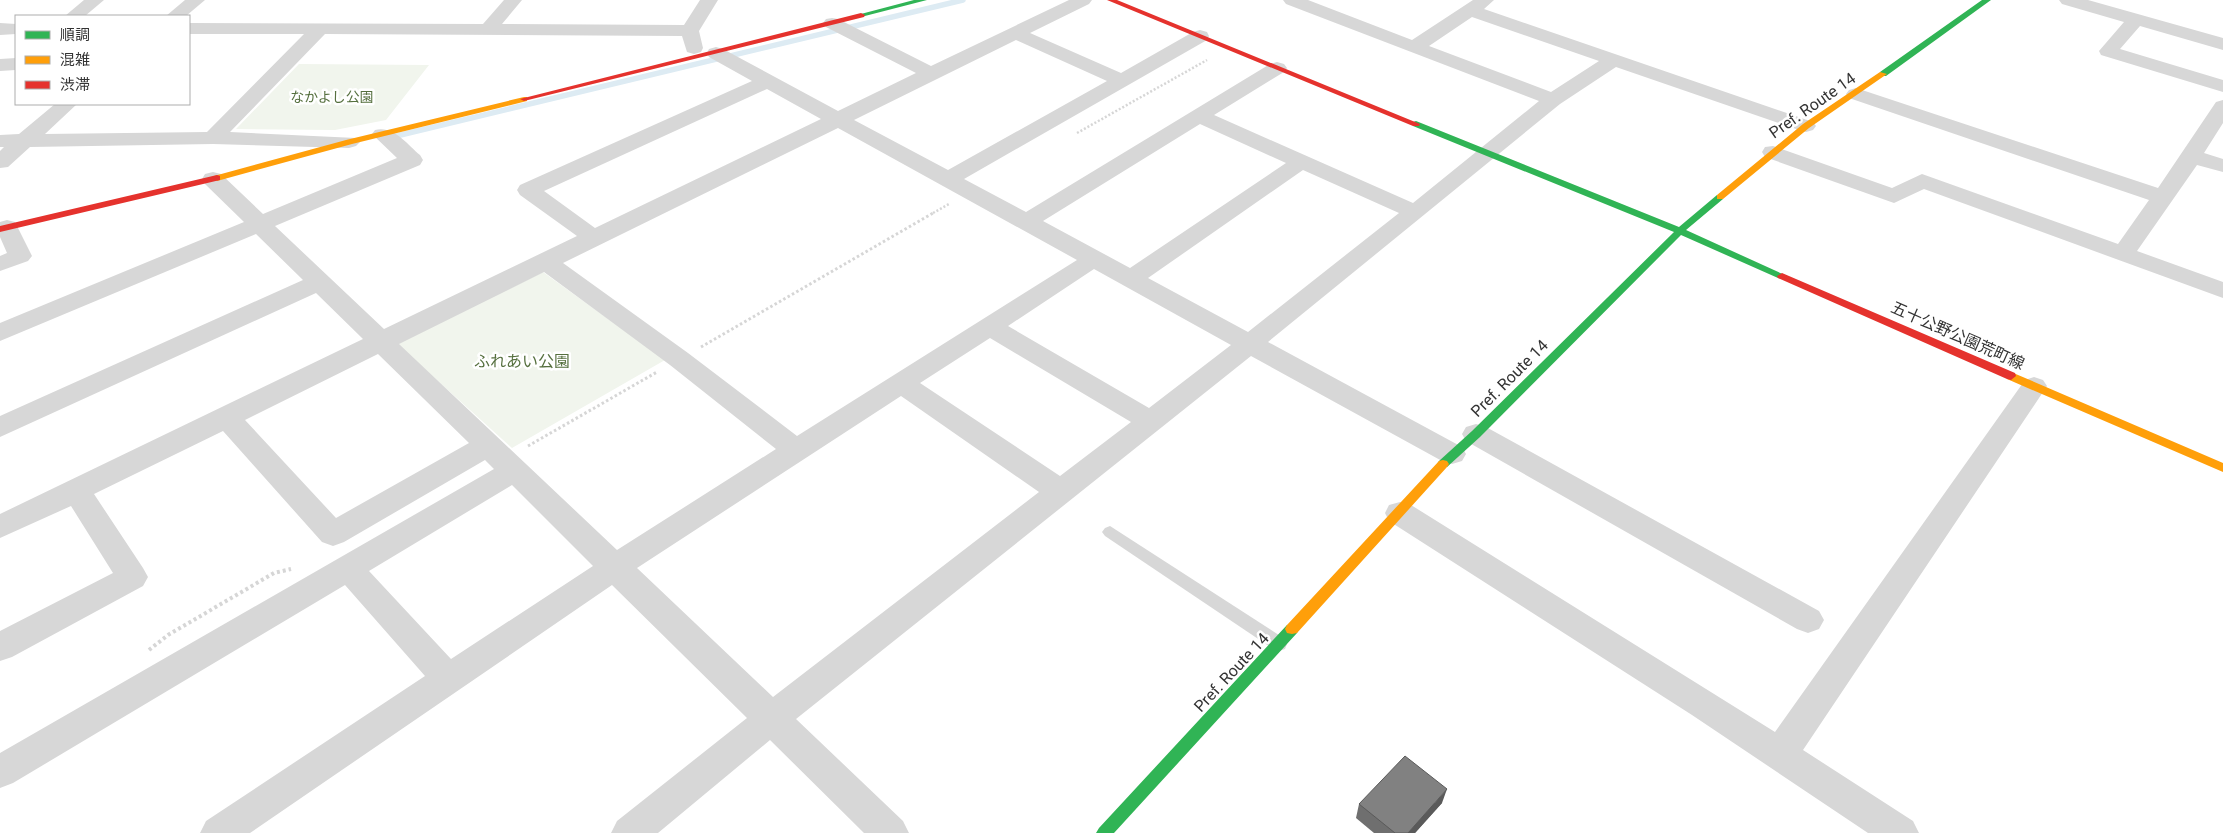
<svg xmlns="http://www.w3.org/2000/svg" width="2223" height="833" font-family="Roboto,'Noto Sans JP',sans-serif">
	<rect width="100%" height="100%" fill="#fff"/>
	<!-- green -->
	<path fill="#f1f5ed" d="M299 64 429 65 386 120 335 130 236 129Z
		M543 272 665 360 512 448 397 344Z"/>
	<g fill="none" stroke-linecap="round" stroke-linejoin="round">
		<!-- stream -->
		<path stroke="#ddebf3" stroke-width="5.5" d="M388 138 963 0"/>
		<!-- path-far2 -->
		<path stroke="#d6d6d6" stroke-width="2.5" stroke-dasharray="2 2" stroke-linecap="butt" d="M1077 133 1207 60
			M933 213 949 204"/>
		<!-- path-far1 -->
		<path stroke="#d6d6d6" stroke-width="3" stroke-dasharray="2.5 2.5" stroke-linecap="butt" d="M701 347 935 212
			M528 446 657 372"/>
		<!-- path -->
		<path stroke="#d6d6d6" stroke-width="4" stroke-dasharray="3 3" stroke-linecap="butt" d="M149 650 168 635 274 573 291 569"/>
		<!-- lane -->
		<path fill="#d7d7d7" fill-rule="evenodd" d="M1110 526 1285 639 1287 644 1285 649 1279 651 1273 649 1105 536 1102 532 1105 528Z"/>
		<!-- street -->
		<path fill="#d7d7d7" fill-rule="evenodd" d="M84 0H104L85 16H65Z
			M185 0H205L186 16H166Z
			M504 0H522L502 24 684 25 700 0H718L699 31 703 48 701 52 694 54 687 52 682 36 325 34 230 132 356 138 360 142 356 146 349 148 213 144 30 147 8 167 0 168V151L4 147H0V135L19 134 55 104H77L45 134 207 132 304 34H189V23L483 24Z
			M1069 0H1092L1089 4 1030 33 1121 73 1193 32 1200 30 1207 32 1209 36 1207 40 964 179 1026 212 1270 64 1277 62 1284 64 1287 68 1284 72 1214 115 1413 203 1539 101 1286 4 1283 0H1308L1412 40 1473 0H1494L1484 9 1813 122 1816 126 1813 130 1806 132 1799 130 1616 67 1560 104 1268 342 1462 447 1466 454 1462 461 1452 464 1442 461 1251 356 796 719 903 821 909 833H864L770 740 658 833H611L617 821 747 718 612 585 250 833H200L206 821 425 676 345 585 13 783 0 788V753L494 469 485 460 344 542 333 546 322 542 223 431 94 494 143 568 148 577 143 586 12 657 0 661V631L113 573 71 506 0 538V514L363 339 316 293 0 437V416L303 280 256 234 0 341V323L244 222 205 184 202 179 205 174 213 172 221 174 263 214 397 158 372 134 375 130C393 125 407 144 420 155L423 160 420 165 275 226 384 329 577 236 520 195 517 190 520 185 752 81 709 57 707 53 709 49 716 47 723 49 838 111 916 73 826 27 823 23 826 19 832 18 838 19 931 66ZM1472 17 1599 61 1551 92 1429 46ZM1016 40 1107 81 948 170 854 120ZM767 89 821 119 595 228 544 191ZM1200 124 1286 163 1130 268 1043 221ZM838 128 1077 260 797 436 688 353 563 263ZM1303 170 1399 213 1248 332 1148 278ZM1094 269 1231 345 1149 408 1008 326ZM544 272 670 365 776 449 617 550 399 344ZM990 338 1131 422 1060 476 920 383ZM378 354 469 443 336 518 245 420ZM901 396 1039 492 773 697 637 568ZM512 485 593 566 451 659 369 571Z
			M2059 0H2088L2223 38V50L2140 26 2120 49 2223 80V92L2101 55 2099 51 2124 22 2062 4Z
			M0 23 16 24V34L0 35Z
			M16 58V70L0 71V59Z
			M1856 88 2158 188 2216 102 2223 100V123L2204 153 2223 159V172L2197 165 2137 251 2223 282V298L1924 189 1894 203 1765 157 1762 152 1765 147 1773 146 1892 188 1922 174 2118 244 2149 200 1849 98 1846 94 1849 90Z
			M7 220 15 222 32 256 28 261 0 271V256L7 253 0 237V222Z
			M2034 377 2043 380 2047 386 2043 392 1803 750 1913 821 1919 833H1868L1692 715 1389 521 1385 513 1389 505 1400 502 1411 505 1775 732 2025 380Z
			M1476 424 1486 427 1819 611 1824 620 1819 629 1808 633 1797 629 1466 441 1462 434 1466 427Z"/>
		<!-- fast -->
		<path fill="#30b455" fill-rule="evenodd" d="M914 0H927L861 17 857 15Z
			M1982 0H1991L1886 76H1880V72Z
			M1416 121 1679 227 1717 195H1723V199L1686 230 1787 276 1782 279 1778 278 1681 235 1480 437 1447 467H1439L1437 464 1439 461 1472 431 1674 232 1413 126V122Z
			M1292 624 1297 625 1299 629 1297 633 1114 833H1096L1099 828 1287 625Z"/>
		<!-- slow -->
		<path fill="#ff9f0a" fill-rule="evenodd" d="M1880 72 1887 74 1809 128 1723 199H1717V195L1803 124Z
			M524 97H527V101L352 144 217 181 213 178 214 176 346 140Z
			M2011 372 2223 463V472L2007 379 2006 376 2007 373Z
			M1443 460 1447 461 1449 464 1447 467 1297 633 1292 634 1287 633 1285 629 1287 625 1439 461Z"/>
		<!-- jam -->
		<path fill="#e5322d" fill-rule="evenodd" d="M1107 0H1117L1420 124 1419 126H1413Z
			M861 13 865 15 864 17 524 101 520 99Z
			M217 175 220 176V180L0 232V226Z
			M1782 273 2015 373 2016 376 2011 380 2007 379 1778 278 1777 276Z"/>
	</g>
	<!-- wall -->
	<path fill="#6f6f6f" d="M1442 803 1415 833H1374L1356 818 1359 804Z"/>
	<!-- shaded-wall -->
	<path fill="#5a5a5a" d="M1447 789 1442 803 1415 833H1408Z"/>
	<!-- building -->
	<path fill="#818181" stroke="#5a5a5a" d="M1405 756 1447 789 1408 833H1395L1359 804Z"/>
	<g text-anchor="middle" stroke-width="5" stroke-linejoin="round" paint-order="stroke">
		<!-- far-park labels -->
		<g font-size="14" fill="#56703f" stroke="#fff">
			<text x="332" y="102">なかよし公園</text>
		</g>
		<!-- street labels -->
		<g font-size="16" fill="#333" stroke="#fff">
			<text transform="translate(1812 105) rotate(-35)" y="6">Pref. Route 14</text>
			<text transform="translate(1958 335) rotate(24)" y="6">五十公野公園荒町線</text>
			<text transform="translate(1509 378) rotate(-45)" y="6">Pref. Route 14</text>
			<text transform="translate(1231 672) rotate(-47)" y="6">Pref. Route 14</text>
		</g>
		<!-- park labels -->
		<g font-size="16" fill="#56703f" stroke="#fff">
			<text x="522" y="367">ふれあい公園</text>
		</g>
	</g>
	<!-- legend -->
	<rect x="15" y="15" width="175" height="90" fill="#ffffff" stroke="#adadad"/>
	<rect x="25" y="31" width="25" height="8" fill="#30b455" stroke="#adadad"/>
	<text x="60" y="40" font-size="15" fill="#333333">順調</text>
	<rect x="25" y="56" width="25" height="8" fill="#ff9f0a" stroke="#adadad"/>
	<text x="60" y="65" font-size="15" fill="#333333">混雑</text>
	<rect x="25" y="81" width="25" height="8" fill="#e5322d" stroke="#adadad"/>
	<text x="60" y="90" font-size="15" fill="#333333">渋滞</text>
</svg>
